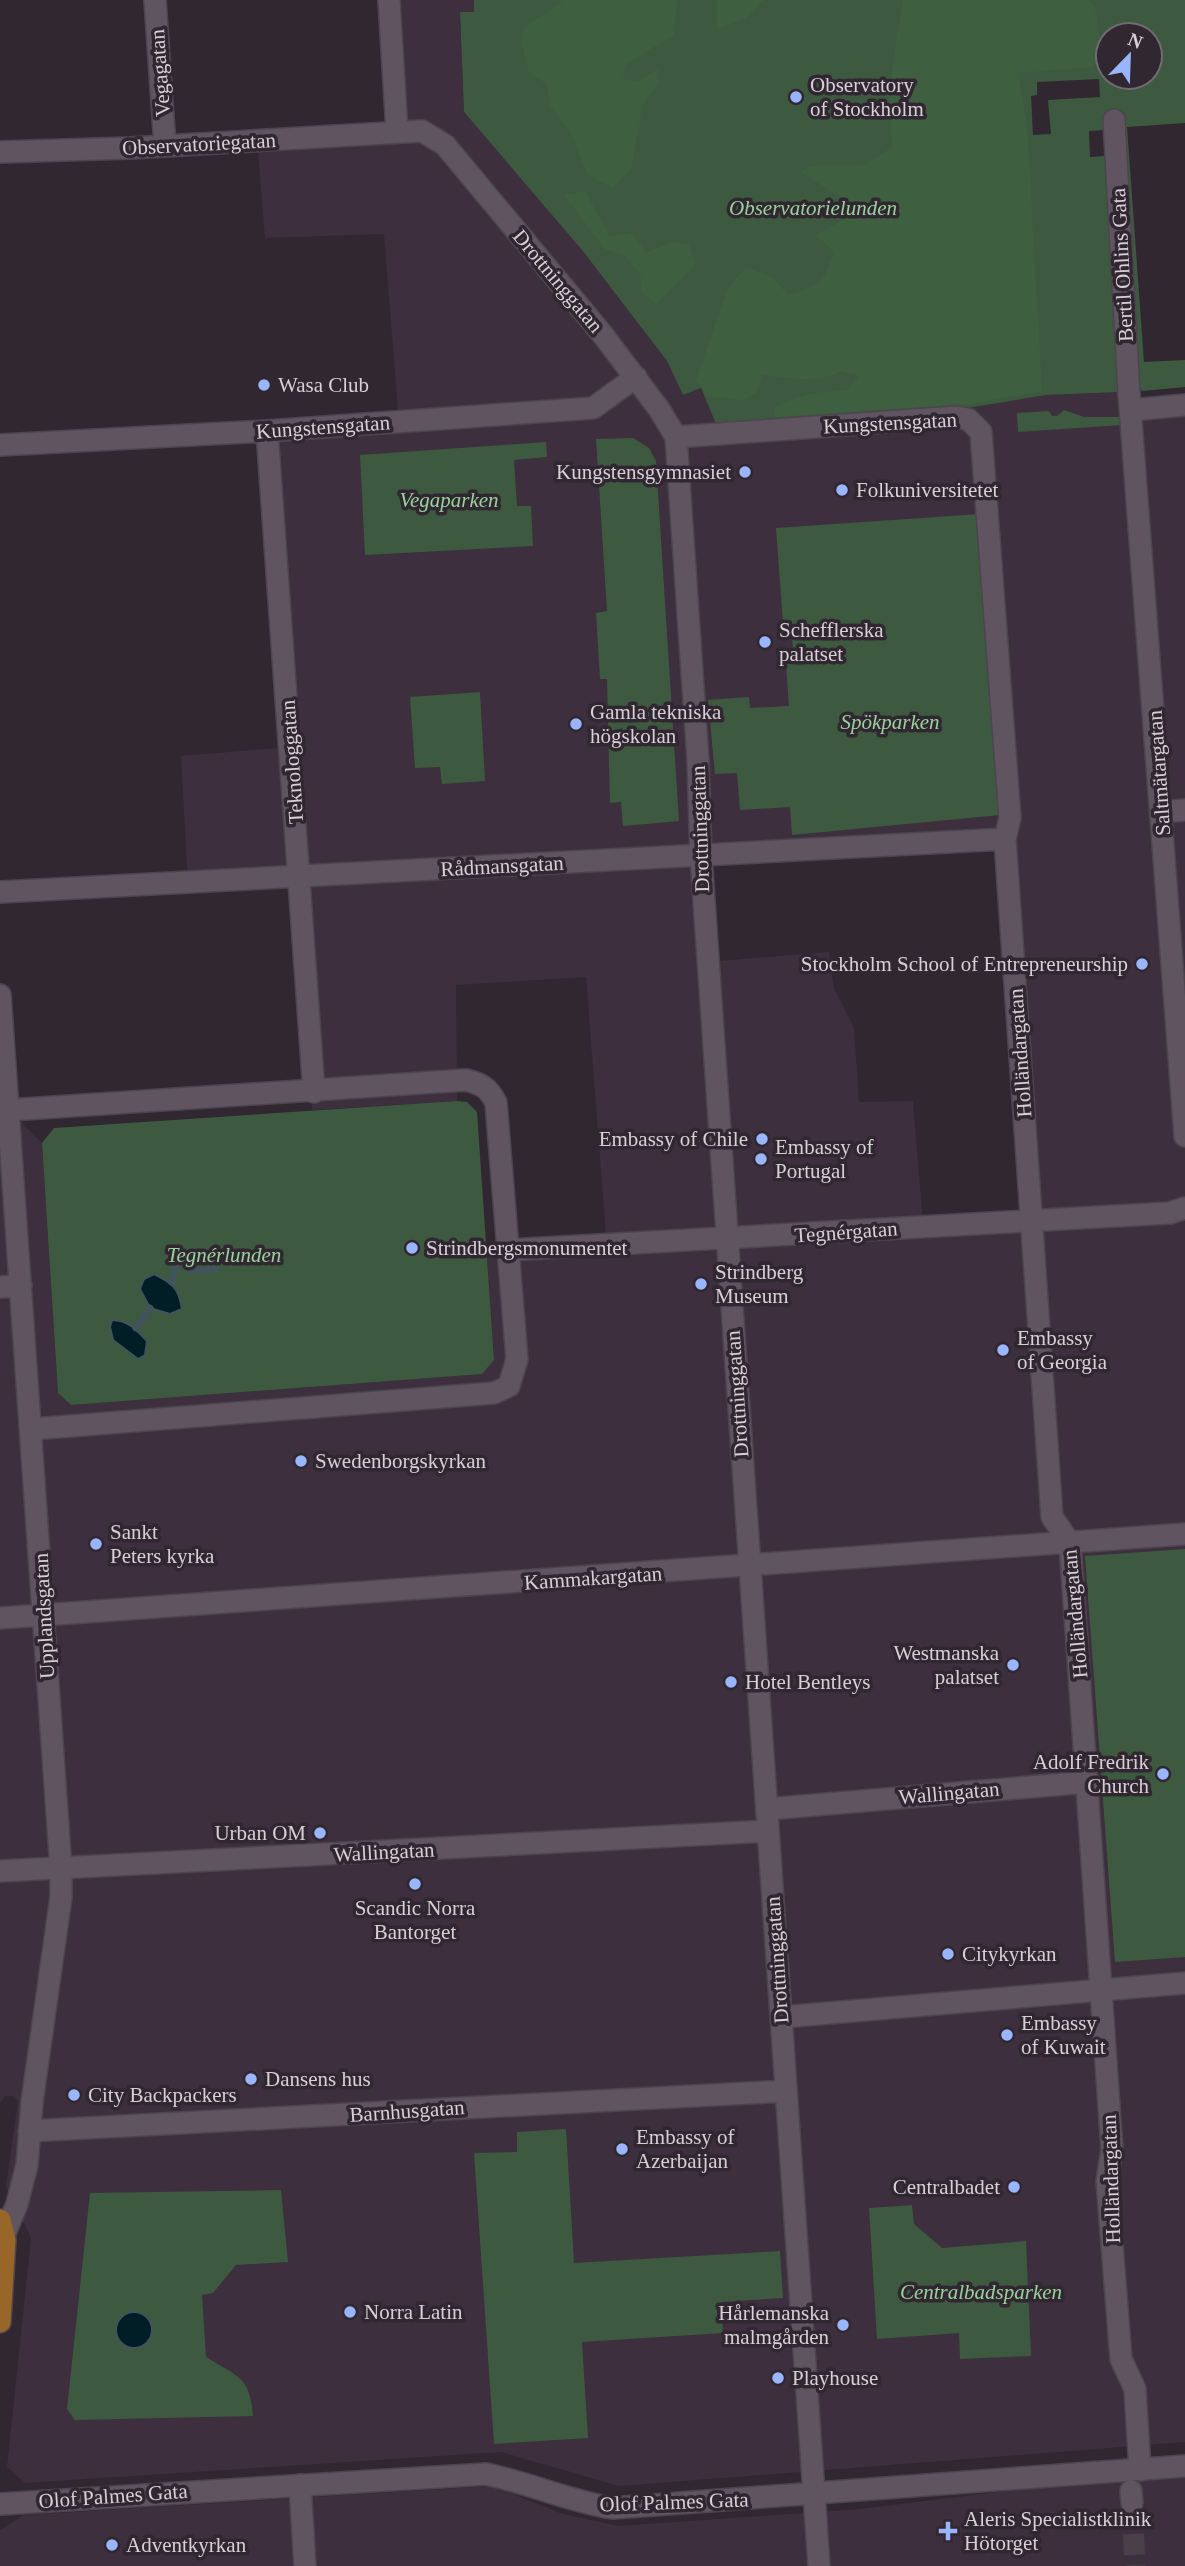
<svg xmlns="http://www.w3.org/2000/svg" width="1185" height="2566" font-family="Georgia,serif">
	<rect width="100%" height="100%" fill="#302731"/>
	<!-- built -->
	<path fill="#3d2f3e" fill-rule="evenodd" d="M387 0H474V12L460 13 464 112 582 250 667 361 683 395 701 388 716 424 974 407 1046 395 1121 392 1123 408 1185 404V2442L619 2486 501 2452 25 2483 7 2467 31 2238 6 2186 18 2101 13 2096H5L0 2103V988L11 1112 42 1143 58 1392 71 1405 481 1374 494 1359 487 1255 607 1249 586 977 456 985 457 1101 312 1110 298 877 188 884 181 756 290 747 270 432 399 423 384 234 265 238 257 139 395 134ZM1003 841 1027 1216 923 1223 913 1101 859 1102 854 1028 834 988 829 952 719 961 710 859Z
		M1185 2469V2566H0V2530L24 2515 493 2486 560 2513 618 2526 860 2509Z"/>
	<!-- green -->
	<path fill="#3d5a40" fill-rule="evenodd" d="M474 0H1185V123L1127 127 1144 362 1185 360V387L1142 391 1137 384 1105 130 1089 131 1090 157 1106 156 1121 392 1046 395 974 407 716 424 701 388 683 395 667 361 582 250 464 112 460 12H474ZM1108 35H1150V77H1108ZM1099 79 1100 97 1048 100 1051 134 1033 135 1031 96 1037 95V82Z
		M1064 410 1084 417H1120L1121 425 1018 432 1017 413 1049 411 1052 416H1057Z
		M633 438 649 448 656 461 679 821 623 826 621 802 610 803 607 679H600L596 613 607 611 596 439Z
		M546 442 547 457 514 460 517 506H531L533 546 365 555 360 455Z
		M980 514 1000 815 792 835 790 807 740 810 737 773 715 774 708 700 749 697 750 708 789 706 786 664H794L791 623H783L776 528Z
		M480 692 485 781 442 784 440 767 415 768 410 697Z
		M457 1101 467 1102 477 1112 494 1360 482 1374 71 1405 58 1393 42 1143 54 1128Z
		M1185 1549V1957L1115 1962 1085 1556Z
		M566 2129 574 2263 780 2251 783 2298 721 2302 723 2333 582 2342 588 2438 494 2444 474 2153 517 2152V2132Z
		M281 2190 288 2262 236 2265 213 2293 202 2295 206 2357C238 2377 250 2376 253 2416L75 2420 67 2409 90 2193Z
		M912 2205 914 2224 942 2248 1026 2241 1031 2356 960 2359 959 2333 877 2339 869 2208Z"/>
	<!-- forest -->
	<path fill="#3e6041" d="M560 0H677L674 35 626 64 622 79 639 81 658 69 659 83 643 104 631 169 612 188 587 174 570 131 550 105 547 84 529 73 521 41 525 26 562 3Z
		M717 0H763L745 19 717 28Z
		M903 0H1088L1095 8 1102 53 1093 67 1018 73 1027 126 1042 391 968 404 775 417 774 408C796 395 821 390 846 391L860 376 841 371C813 385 791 377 762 375L756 393 743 400 707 396 696 380 727 290 746 267 773 278 788 295C818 288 825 281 834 252L816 235 855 214 852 204 802 173 809 166 865 165 892 147 889 89Z
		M585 191 610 237 632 233 646 253 672 242 689 245 695 266 656 304 641 292V276L625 255 605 249 564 195Z"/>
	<!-- water -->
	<path fill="#011e26" stroke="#41535b" stroke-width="2" d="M154 1274C173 1283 179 1289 182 1309L170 1314 150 1308 140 1289 144 1279Z
		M112 1320C128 1320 137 1330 147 1341L145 1355 138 1359 113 1340 110 1327Z
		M116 2330a18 18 0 1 1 36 0a18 18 0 1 1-36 0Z"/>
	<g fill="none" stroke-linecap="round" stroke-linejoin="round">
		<!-- stream -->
		<path stroke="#41535b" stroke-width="7" d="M172 1282 175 1265 184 1263 191 1271 215 1269
			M136 1328 150 1308"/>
		<!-- minor-tunnel -->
		<path stroke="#49404a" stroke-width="21" stroke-dasharray="21 10" stroke-linecap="butt" d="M1132 2503 1135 2566"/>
		<defs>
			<path id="minor" d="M155 0 165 146
				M389 0 397 132
				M1114 120 1129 394 1185 1136
				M0 152 130 148 422 131 445 145 603 335 659 409 676 437 698 760 701 857 819 2566
				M1132 410 1185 405
				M267 431 314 1092
				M676 437 956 417 968 419 981 432 1010 818 1005 839 1052 1517 1070 1543 1112 2149 1107 2181 1121 2359 1135 2389 1140 2470
				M0 445 267 431 593 408 636 377
				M1162 812 1185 810
				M0 892 1005 839
				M0 995 61 1870V1897L32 2102 27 2165 17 2204 5 2233
				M9 1110 466 1080C482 1084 489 1088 496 1103L517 1359 509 1386 494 1393 32 1429
				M507 1250 1170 1213 1185 1208
				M0 1287 21 1286
				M0 1618 1185 1534
				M767 1809 1089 1782
				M0 1871 768 1831
				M782 2017 1185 1983
				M29 2131 786 2091
				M300 2485 305 2566
				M1131 2491 1132 2503
				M0 2504 486 2474C529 2483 569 2501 612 2508L1185 2466"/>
			<path id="major" d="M0 2220 5 2240 0 2322"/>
		</defs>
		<!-- minor casing -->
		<use href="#minor" stroke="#4d454e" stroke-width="24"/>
		<!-- major casing -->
		<use href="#major" stroke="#4d454e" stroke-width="24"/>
		<!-- minor -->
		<use href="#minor" stroke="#5f5460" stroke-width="21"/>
		<!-- major -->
		<use href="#major" stroke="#986628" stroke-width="21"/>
	</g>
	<!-- markers -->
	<g fill="#99b5fd" stroke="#302731" stroke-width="2.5">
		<circle cx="796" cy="97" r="7"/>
		<circle cx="264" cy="385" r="7"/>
		<circle cx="745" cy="472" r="7"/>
		<circle cx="842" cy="490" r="7"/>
		<circle cx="765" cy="642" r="7"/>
		<circle cx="576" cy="724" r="7"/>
		<circle cx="1142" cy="964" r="7"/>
		<circle cx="762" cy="1139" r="7"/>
		<circle cx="761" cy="1159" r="7"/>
		<circle cx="412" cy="1248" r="7"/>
		<circle cx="701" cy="1284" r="7"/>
		<circle cx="1003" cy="1350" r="7"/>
		<circle cx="301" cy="1461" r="7"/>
		<circle cx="96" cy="1544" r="7"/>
		<circle cx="1013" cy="1665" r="7"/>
		<circle cx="731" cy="1682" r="7"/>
		<circle cx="1163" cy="1774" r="7"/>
		<circle cx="320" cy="1833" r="7"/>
		<circle cx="415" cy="1884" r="7"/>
		<circle cx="948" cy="1954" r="7"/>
		<circle cx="1007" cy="2035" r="7"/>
		<circle cx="251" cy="2079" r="7"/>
		<circle cx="74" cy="2095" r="7"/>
		<circle cx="622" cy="2149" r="7"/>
		<circle cx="1014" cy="2187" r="7"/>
		<circle cx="350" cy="2312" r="7"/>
		<circle cx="843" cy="2325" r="7"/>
		<circle cx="778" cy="2378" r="7"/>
		<path d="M944.5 2520.5h7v7h7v7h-7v7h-7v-7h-7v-7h7z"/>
		<circle cx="112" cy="2545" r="7"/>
	</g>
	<g text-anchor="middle" stroke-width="7" stroke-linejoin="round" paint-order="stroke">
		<!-- street labels -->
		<g font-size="21" fill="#d7d0d7" stroke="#302731">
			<text transform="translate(160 73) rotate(-94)" y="7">Vegagatan</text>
			<text transform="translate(199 144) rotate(-3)" y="7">Observatoriegatan</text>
			<text transform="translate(1122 265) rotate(-93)" y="7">Bertil Ohlins Gata</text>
			<text transform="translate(558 281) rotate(50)" y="7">Drottninggatan</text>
			<text transform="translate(890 423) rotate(-3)" y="7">Kungstensgatan</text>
			<text transform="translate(323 427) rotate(-4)" y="7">Kungstensgatan</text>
			<text transform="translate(292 762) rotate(-94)" y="7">Teknologgatan</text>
			<text transform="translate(1159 773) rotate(-94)" y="7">Saltmätargatan</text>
			<text transform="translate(700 829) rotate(-92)" y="7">Drottninggatan</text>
			<text transform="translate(502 866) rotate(-3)" y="7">Rådmansgatan</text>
			<text transform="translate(1020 1053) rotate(-94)" y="7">Holländargatan</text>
			<text transform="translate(846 1232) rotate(-4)" y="7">Tegnérgatan</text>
			<text transform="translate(737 1394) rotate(-94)" y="7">Drottninggatan</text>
			<text transform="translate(593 1578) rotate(-4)" y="7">Kammakargatan</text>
			<text transform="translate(1075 1614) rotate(-95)" y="7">Holländargatan</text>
			<text transform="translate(44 1616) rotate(-93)" y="7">Upplandsgatan</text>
			<text transform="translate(949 1793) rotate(-5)" y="7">Wallingatan</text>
			<text transform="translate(384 1852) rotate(-3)" y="7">Wallingatan</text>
			<text transform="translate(777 1960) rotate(-94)" y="7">Drottninggatan</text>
			<text transform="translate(407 2111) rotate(-4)" y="7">Barnhusgatan</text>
			<text transform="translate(1111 2179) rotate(-92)" y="7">Holländargatan</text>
			<text transform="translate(113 2496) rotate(-4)" y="7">Olof Palmes Gata</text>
			<text transform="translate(674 2502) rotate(-2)" y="7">Olof Palmes Gata</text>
		</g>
		<!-- poi labels -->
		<g font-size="21" fill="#d7d0d7" stroke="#302731" text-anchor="start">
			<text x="810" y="92">Observatory<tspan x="810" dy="24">of Stockholm</tspan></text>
			<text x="278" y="392">Wasa Club</text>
			<text x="731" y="479" text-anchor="end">Kungstensgymnasiet</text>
			<text x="856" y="497">Folkuniversitetet</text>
			<text x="779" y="637">Schefflerska<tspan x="779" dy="24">palatset</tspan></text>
			<text x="590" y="719">Gamla tekniska<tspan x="590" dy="24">högskolan</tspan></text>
			<text x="1128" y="971" text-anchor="end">Stockholm School of Entrepreneurship</text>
			<text x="748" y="1146" text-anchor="end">Embassy of Chile</text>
			<text x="775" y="1154">Embassy of<tspan x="775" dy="24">Portugal</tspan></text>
			<text x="426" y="1255">Strindbergsmonumentet</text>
			<text x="715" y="1279">Strindberg<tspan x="715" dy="24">Museum</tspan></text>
			<text x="1017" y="1345">Embassy<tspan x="1017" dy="24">of Georgia</tspan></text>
			<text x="315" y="1468">Swedenborgskyrkan</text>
			<text x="110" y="1539">Sankt<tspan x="110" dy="24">Peters kyrka</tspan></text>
			<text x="999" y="1660" text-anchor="end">Westmanska<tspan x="999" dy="24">palatset</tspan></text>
			<text x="745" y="1689">Hotel Bentleys</text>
			<text x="1149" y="1769" text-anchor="end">Adolf Fredrik<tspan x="1149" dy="24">Church</tspan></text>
			<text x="306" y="1840" text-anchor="end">Urban OM</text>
			<text x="415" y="1915" text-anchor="middle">Scandic Norra<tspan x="415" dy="24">Bantorget</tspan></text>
			<text x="962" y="1961">Citykyrkan</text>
			<text x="1021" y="2030">Embassy<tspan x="1021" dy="24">of Kuwait</tspan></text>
			<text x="265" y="2086">Dansens hus</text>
			<text x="88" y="2102">City Backpackers</text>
			<text x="636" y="2144">Embassy of<tspan x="636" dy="24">Azerbaijan</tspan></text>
			<text x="1000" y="2194" text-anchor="end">Centralbadet</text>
			<text x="364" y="2319">Norra Latin</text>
			<text x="829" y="2320" text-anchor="end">Hårlemanska<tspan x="829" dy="24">malmgården</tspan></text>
			<text x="792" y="2385">Playhouse</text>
			<text x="964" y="2526">Aleris Specialistklinik<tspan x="964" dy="24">Hötorget</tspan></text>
			<text x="126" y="2552">Adventkyrkan</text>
		</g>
		<!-- park labels -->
		<g font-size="21" font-style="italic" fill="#99d29d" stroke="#302731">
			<text x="813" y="215">Observatorielunden</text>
			<text x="449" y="507">Vegaparken</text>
			<text x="890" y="729">Spökparken</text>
			<text x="224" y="1262">Tegnérlunden</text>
			<text x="981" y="2299">Centralbadsparken</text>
		</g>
	</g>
	<!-- north arrow -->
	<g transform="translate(1129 56) rotate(23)"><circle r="33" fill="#302731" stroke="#736b73" stroke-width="2"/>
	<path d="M0-5L12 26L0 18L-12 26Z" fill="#99b5fd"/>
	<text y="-10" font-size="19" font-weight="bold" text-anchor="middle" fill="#d7d0d7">N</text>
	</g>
</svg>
